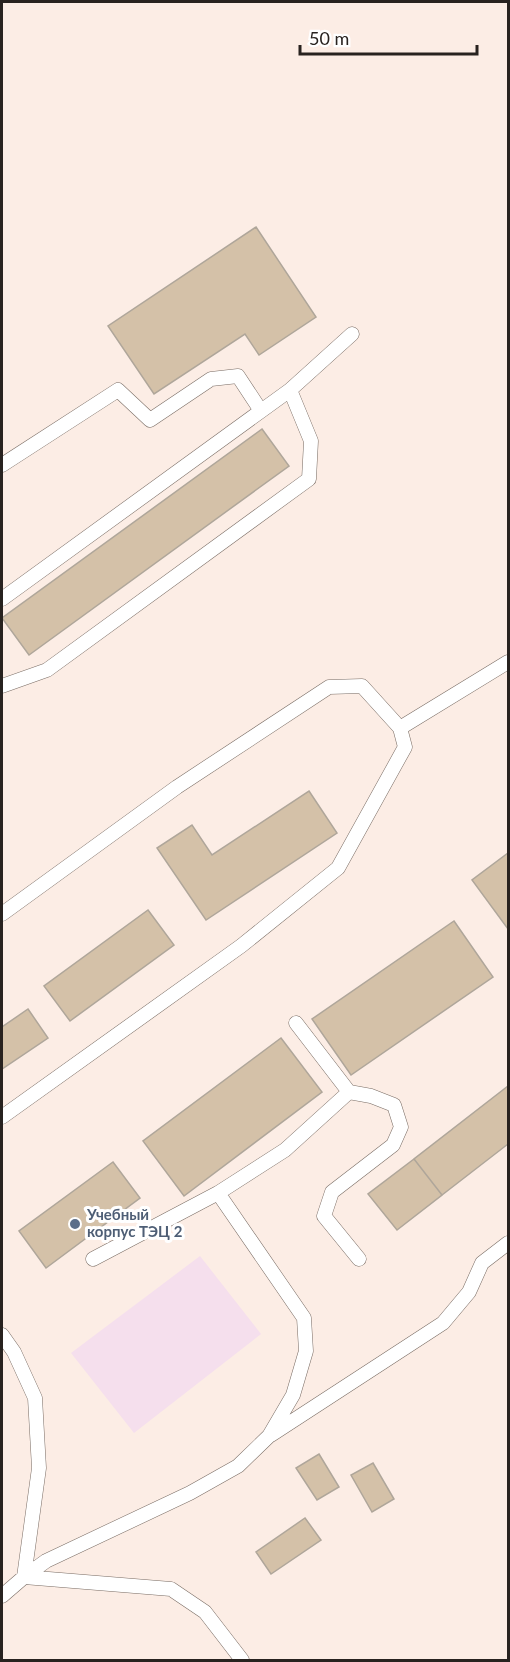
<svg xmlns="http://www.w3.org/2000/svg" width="510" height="1662" font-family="Lato,sans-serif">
	<rect width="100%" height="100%" fill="#fcede5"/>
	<!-- industrial -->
	<path fill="#f5dfed" d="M200 1256 261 1334 134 1433 71 1353Z"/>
	<!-- building -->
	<path fill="#d4c1a8" stroke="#afa69a" stroke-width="1.5" d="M256 227 316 317 259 355 245 334 154 394 108 326Z
		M262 429 289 466 29 655 2 618Z
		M309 791 337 833 206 920 157 848 192 825 212 855Z
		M508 853V929L472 880Z
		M148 910 174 945 70 1021 44 986Z
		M454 921 493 977 351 1075 312 1019Z
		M28 1009 48 1038 2 1069V1027Z
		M281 1038 322 1092 184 1196 143 1141Z
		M508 1086V1144L442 1195 414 1159Z
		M414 1159 442 1195 397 1230 368 1194Z
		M113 1162 140 1198 46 1268 19 1231Z
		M319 1454 339 1487 317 1500 296 1468Z
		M373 1463 394 1499 372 1512 351 1475Z
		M305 1518 321 1540 271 1574 256 1552Z"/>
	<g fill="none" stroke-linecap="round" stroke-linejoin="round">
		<defs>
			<path id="lane" d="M2 465 118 390 150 420 211 379 238 376 261 411 290 390
				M2 599 261 411
				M2 686 47 670 309 479 311 441 290 390 352 334
				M2 914 177 787 329 687 362 686 400 728
				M296 1023 349 1092
				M2 1117 241 946 338 868 405 747 400 728 508 662
				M218 1193 285 1150 349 1092 371 1096 394 1105 401 1127 393 1145 332 1192 324 1216 359 1259
				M93 1259 218 1193 304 1318 306 1351 293 1395 269 1436 238 1466 190 1493 46 1561 24 1577 171 1589 205 1612 242 1660
				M2 1335 14 1352 35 1398 39 1468 24 1577 2 1596
				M271 1435 443 1323 469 1292 482 1263 508 1243"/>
		</defs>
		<!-- lane casing -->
		<use href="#lane" stroke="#796c64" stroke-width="15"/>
		<!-- lane -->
		<use href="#lane" stroke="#fff" stroke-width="14"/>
	</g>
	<!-- markers -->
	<circle fill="#5c6f8a" stroke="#fff" stroke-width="2" cx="75" cy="1224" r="6"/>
	<g text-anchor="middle" stroke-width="6" stroke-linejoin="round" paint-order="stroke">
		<!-- service labels -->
		<g font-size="15" font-weight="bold" fill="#4e5e75" stroke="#fff" text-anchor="start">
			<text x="87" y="1220">Учебный<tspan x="87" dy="17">корпус ТЭЦ 2</tspan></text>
		</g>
	</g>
	<!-- border -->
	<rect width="510" height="1662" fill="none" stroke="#28221f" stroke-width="6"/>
	<!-- scale -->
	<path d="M300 45v9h177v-9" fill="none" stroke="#28221f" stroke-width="3"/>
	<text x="309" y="45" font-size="18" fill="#28221f" stroke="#ffffff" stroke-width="4.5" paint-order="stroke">50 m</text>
</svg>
